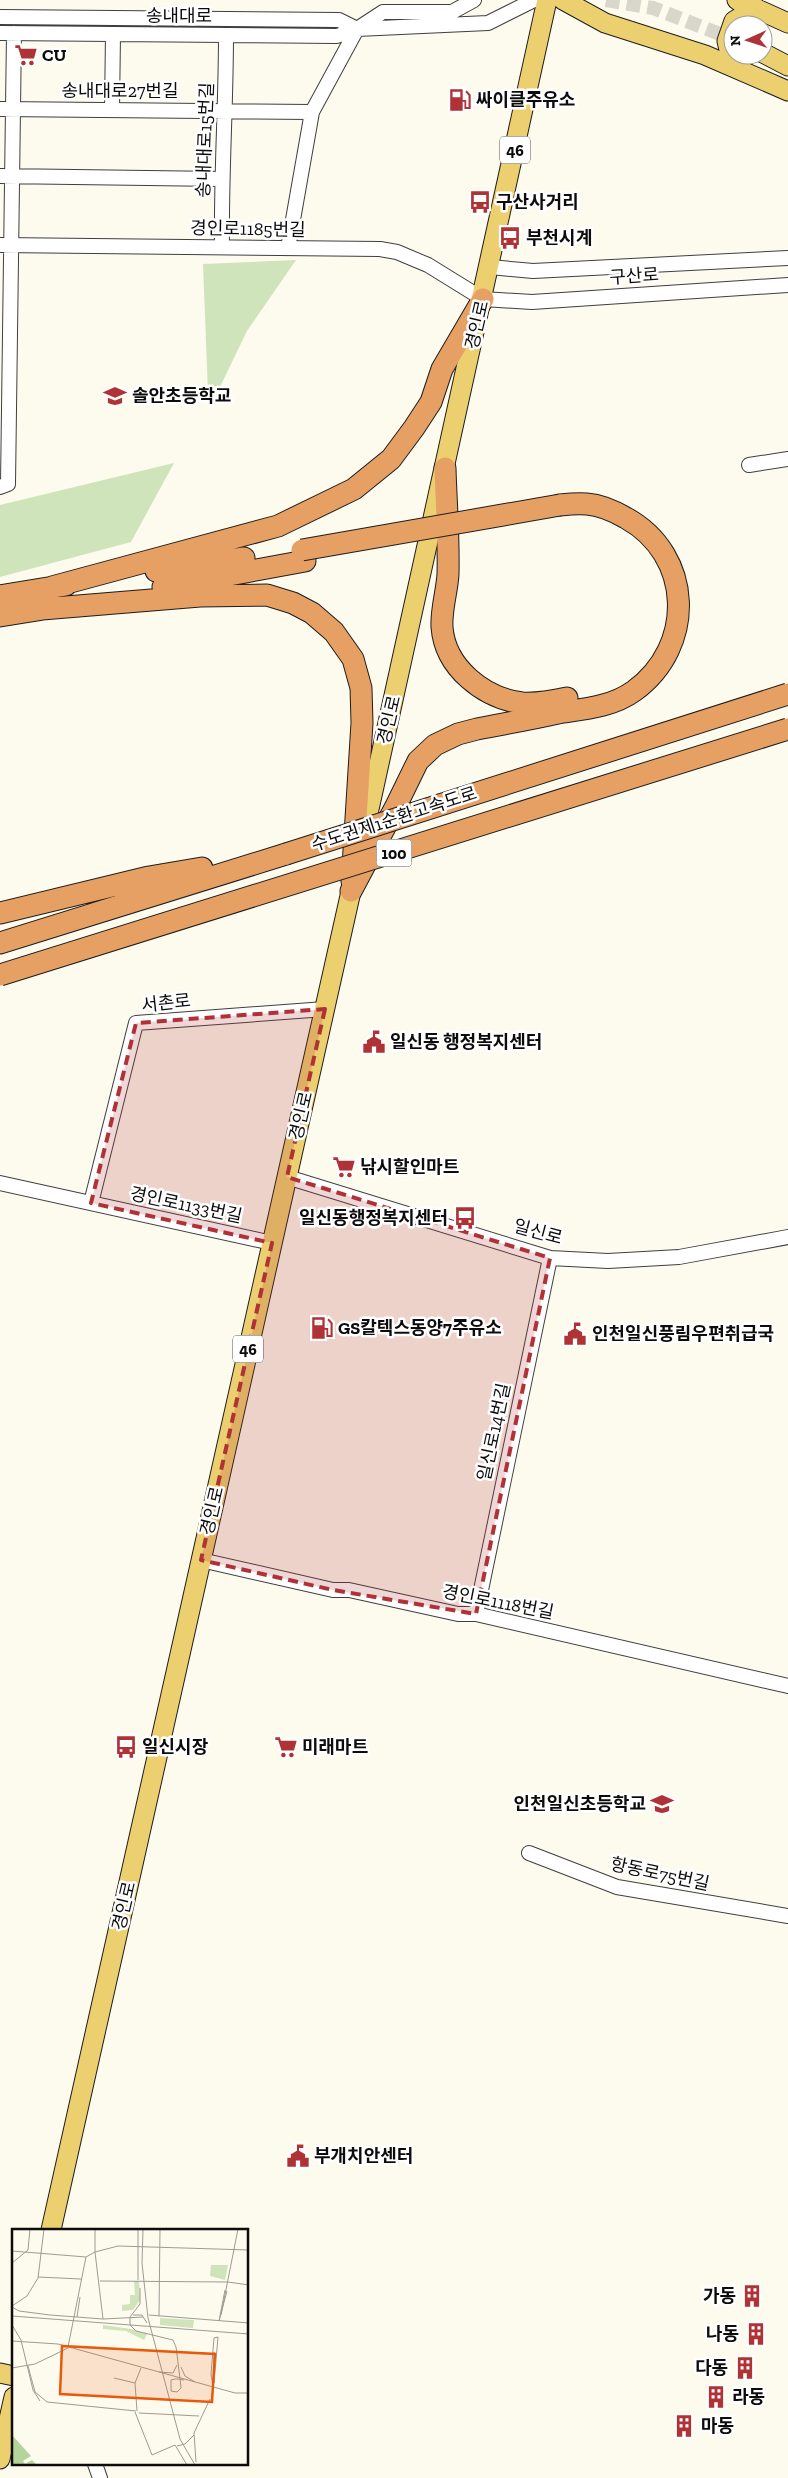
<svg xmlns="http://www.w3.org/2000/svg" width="788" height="2478" font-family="'Zilla Slab','Noto Sans KR',serif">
	<rect width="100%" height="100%" fill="#fdfaee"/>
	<!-- green -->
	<path fill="#d0e4bb" d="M296 260 247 331 218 391 208 393 203 264Z
		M174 463 131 542 0 577V505Z"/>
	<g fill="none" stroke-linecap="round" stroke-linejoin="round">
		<!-- minor-tunnel -->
		<path stroke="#d9d6cc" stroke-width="14" stroke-dasharray="14 7" stroke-linecap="butt" d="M606 0 653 8 733 39"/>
		<defs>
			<path id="minor" d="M0 17 339 20 357 29
				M0 33 337 36 357 29 488 23 534 0
				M0 109 312 112
				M112 110 113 34
				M0 176 221 179
				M0 245 380 249 397 252 428 265 483 299 532 302 788 285
				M222 247C221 176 226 106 226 35
				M288 248 312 112 357 29 383 12H452L474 0
				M490 267 533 271 788 258
				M749 465 788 459
				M0 487 8 484 14 33
				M287 1177 550 1258 608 1261 679 1257 788 1237
				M0 1183 272 1243
				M91 1203 136 1023 325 1009
				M201 1560 333 1590H349L458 1614H476L788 1686
				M476 1614 550 1258
				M529 1853 617 1887 788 1916
				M95 2464 100 2478"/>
			<path id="major" d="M563 0 605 23 705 55 788 91
				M737 0 788 23
				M763 53 788 66
				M743 71 730 54 727 41 734 21 756 8
				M362 841 547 0
				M51 2230 354 878
				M0 2373 14 2376
				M0 2459 14 2397"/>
			<path id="highway" d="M445 468C446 503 449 539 448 574 447 592 441 609 442 627 445 668 484 698 522 703 537 704 553 701 567 698
				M156 571 244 558
				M52 587 278 526 354 489 391 459 414 428 431 402 442 369 483 299
				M163 587 305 561
				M0 596 66 585
				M42 609 200 596 267 595 293 603 312 613 334 632 353 659 361 688 362 723 352 882
				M0 616 56 607
				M351 891 395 808 418 761 435 745 458 734 477 729C504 724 531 719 558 713 584 709 612 707 634 691 696 646 693 555 626 518 614 511 600 505 587 504 578 503 569 504 560 505
				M0 913 149 877 202 868
				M0 943 286 854"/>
		</defs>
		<!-- minor casing -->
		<use href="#minor" stroke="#3f3f3f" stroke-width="16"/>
		<!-- major casing -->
		<use href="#major" stroke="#1d1d1d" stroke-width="21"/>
		<!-- highway casing -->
		<use href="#highway" stroke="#1d1d1d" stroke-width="23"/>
		<!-- minor -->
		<use href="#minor" stroke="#fff" stroke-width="14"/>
		<!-- major -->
		<use href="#major" stroke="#eccf6f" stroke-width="19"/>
		<!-- highway -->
		<use href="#highway" stroke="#e6a063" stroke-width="21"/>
		<defs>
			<path id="highway-bridge" d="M302 550 560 505
				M286 854 788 694
				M0 975 788 729"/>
		</defs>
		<!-- highway-bridge casing -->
		<use href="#highway-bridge" stroke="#1d1d1d" stroke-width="23" stroke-linecap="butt"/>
		<!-- highway-bridge -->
		<use href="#highway-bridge" stroke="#e6a063" stroke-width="21"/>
	</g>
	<!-- marked area -->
	<path fill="#af3236" fill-opacity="0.2" stroke="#af3236" stroke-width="4" stroke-dasharray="10 6" stroke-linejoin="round" d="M325 1009 287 1177 550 1258 476 1614 333 1590 201 1560 272 1243 91 1203 136 1023Z"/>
	<!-- icons -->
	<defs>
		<symbol id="supermarket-bare" viewBox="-9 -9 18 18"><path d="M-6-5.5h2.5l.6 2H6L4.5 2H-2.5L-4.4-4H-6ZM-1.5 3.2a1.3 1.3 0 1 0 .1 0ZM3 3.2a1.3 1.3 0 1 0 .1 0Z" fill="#af3236" stroke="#fff" stroke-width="2.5" paint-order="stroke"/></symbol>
		<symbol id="fuel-bare" viewBox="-9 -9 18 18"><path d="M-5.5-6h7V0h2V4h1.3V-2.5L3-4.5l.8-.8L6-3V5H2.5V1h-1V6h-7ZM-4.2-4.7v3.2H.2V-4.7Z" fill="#af3236" stroke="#fff" stroke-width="2.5" paint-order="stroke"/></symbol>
		<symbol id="bus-bare" viewBox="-9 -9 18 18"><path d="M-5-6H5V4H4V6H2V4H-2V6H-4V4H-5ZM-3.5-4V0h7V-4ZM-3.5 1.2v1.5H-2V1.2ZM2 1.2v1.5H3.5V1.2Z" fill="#af3236" stroke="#fff" stroke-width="2.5" paint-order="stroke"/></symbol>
		<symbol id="school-bare" viewBox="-9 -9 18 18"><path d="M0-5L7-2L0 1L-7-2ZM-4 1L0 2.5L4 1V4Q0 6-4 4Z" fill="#af3236" stroke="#fff" stroke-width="2.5" paint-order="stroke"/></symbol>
		<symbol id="civic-bare" viewBox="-9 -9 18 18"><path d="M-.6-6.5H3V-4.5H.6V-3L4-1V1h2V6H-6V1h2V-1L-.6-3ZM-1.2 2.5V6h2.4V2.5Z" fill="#af3236" stroke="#fff" stroke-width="2.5" paint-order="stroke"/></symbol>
		<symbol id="building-bare" viewBox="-9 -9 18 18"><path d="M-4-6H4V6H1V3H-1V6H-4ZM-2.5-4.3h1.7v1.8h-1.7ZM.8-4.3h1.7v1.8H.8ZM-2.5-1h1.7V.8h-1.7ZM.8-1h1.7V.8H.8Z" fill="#af3236" stroke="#fff" stroke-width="2.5" paint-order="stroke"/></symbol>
	</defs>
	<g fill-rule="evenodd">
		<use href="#supermarket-bare" x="10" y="39" width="32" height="32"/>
		<use href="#fuel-bare" x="444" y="84" width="32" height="32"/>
		<use href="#bus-bare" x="464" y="186" width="32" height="32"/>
		<use href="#bus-bare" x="494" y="222" width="32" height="32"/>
		<use href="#school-bare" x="99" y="380" width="32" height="32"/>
		<use href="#civic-bare" x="358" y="1026" width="32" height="32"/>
		<use href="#supermarket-bare" x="328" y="1151" width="32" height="32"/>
		<use href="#bus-bare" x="449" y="1202" width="32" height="32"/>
		<use href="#fuel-bare" x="306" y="1312" width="32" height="32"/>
		<use href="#civic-bare" x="559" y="1318" width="32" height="32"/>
		<use href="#bus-bare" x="110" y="1731" width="32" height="32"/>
		<use href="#supermarket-bare" x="270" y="1731" width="32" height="32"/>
		<use href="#school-bare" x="646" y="1788" width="32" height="32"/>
		<use href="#civic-bare" x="282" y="2140" width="32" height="32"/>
		<use href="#building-bare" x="736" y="2280" width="32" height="32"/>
		<use href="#building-bare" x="740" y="2318" width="32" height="32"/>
		<use href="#building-bare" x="729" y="2352" width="32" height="32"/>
		<use href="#building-bare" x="700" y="2381" width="32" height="32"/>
		<use href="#building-bare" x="668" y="2410" width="32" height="32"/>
	</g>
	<g text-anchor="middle" stroke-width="5" stroke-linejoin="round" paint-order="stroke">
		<!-- shield labels -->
		<g fill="#fff" stroke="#555" stroke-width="1">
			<rect x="500" y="136.5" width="30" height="27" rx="4"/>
			<rect x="376.5" y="839.5" width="35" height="27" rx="4"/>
			<rect x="233" y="1335.5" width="30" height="27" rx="4"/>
		</g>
		<g font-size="16" font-weight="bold" fill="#0c0c0c">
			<text x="515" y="156">46</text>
			<text x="394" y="859">100</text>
			<text x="248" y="1355">46</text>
		</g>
		<!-- street labels -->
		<g font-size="18" fill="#0c0c0c" stroke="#fff">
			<text x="179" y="22">송내대로</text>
			<text x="120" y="97">송내대로27번길</text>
			<text transform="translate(205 140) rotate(-88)" y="6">송내대로15번길</text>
			<text transform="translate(248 229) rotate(1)" y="6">경인로1185번길</text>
			<text transform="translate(634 276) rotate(-4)" y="6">구산로</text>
			<text transform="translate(477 325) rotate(-77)" y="6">경인로</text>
			<text transform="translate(389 720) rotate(-77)" y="6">경인로</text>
			<text transform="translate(394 819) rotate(-18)" y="6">수도권제1순환고속도로</text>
			<text transform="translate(166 1003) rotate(-6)" y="6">서촌로</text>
			<text transform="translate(301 1116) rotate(-77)" y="6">경인로</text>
			<text transform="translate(186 1205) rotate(12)" y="6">경인로1133번길</text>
			<text transform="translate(538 1232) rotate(15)" y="6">일신로</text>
			<text transform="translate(494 1432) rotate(-78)" y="6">일신로14번길</text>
			<text transform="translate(212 1511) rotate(-77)" y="6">경인로</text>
			<text transform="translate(498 1602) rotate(11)" y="6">경인로1118번길</text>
			<text transform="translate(660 1874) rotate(12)" y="6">항동로75번길</text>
			<text transform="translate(124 1906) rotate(-77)" y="6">경인로</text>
		</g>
		<!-- poi labels -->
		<g font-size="18" font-weight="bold" fill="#0c0c0c" stroke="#fff" text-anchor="start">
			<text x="42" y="61">CU</text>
			<text x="476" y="106">싸이클주유소</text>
			<text x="496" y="208">구산사거리</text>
			<text x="526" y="244">부천시계</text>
			<text x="132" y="402">솔안초등학교</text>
			<text x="390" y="1048">일신동 행정복지센터</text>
			<text x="360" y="1173">낚시할인마트</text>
			<text x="448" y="1224" text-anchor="end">일신동행정복지센터</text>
			<text x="338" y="1334">GS칼텍스동양7주유소</text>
			<text x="592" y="1340">인천일신풍림우편취급국</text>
			<text x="142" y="1753">일신시장</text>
			<text x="302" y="1753">미래마트</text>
			<text x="646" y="1810" text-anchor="end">인천일신초등학교</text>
			<text x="314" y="2162">부개치안센터</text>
			<text x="736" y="2302" text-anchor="end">가동</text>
			<text x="739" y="2340" text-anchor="end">나동</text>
			<text x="728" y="2374" text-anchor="end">다동</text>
			<text x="732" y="2403">라동</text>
			<text x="701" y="2432">마동</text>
		</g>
	</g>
	<!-- overview -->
	<g transform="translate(12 2229)">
		<rect width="236" height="236" fill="#fdfaee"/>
		<path d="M199 36H216L213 51 198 47ZM122 52H127L128 71 121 81 110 82V76L118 75V66H123ZM148 89 182 91 181 99 148 96ZM91 96 119 100 135 105 132 111 114 102 91 100Z" fill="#d0e4bb"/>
		<path d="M0 206 19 227 11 232 13 235 20 231 25 236H0Z" fill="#b4d49b"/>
		<path fill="none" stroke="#9d9b94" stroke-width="1" d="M126 0V51M131 0 130 34 136 89 168 210 183 236M0 22 74 28M0 34 16 21 18 0M26 48 69 50M88 52 216 53 237 56M128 59V75L118 88V96L124 102 161 111 164 118 165 125 167 142 169 158V159L165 163 159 162V151L163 150H166L172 151M0 77 15 67 26 49 32 0M0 78 7 82 38 86 91 90 131 88M121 86H130L135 94M137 86 237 94M209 86 226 0M0 87 237 105M147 87 148 0M65 88 68 68M91 90 83 23 106 17 237 21M207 92 213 61M207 92 215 62M0 96 9 111 21 161 28 172M0 112 46 115 223 164H237M56 118 74 28 83 23V0M16 137 23 163 35 173 124 182M169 138 173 147 183 153M0 139 23 135 56 119M147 143 161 144 165 136M102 149 123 154M201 158 199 145 202 109 206 108 202 154V123M199 173 201 158M125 182 123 154 129 139M123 183 140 226 163 216 175 236M127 184 187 187M165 217 173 215 182 206M184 233 182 204 198 170"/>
		<path fill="#e8590c" fill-opacity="0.15" stroke="#e8590c" stroke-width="2.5" d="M50 117 203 125 200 173 48 165Z"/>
		<rect width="236" height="236" fill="none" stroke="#0c0c0c" stroke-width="2.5"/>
	</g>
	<!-- north arrow -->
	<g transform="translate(748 40) rotate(267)"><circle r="24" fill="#ffffff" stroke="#9e9e9e"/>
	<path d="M0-4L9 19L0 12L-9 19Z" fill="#af3236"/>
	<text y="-8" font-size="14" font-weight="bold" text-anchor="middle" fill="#0c0c0c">N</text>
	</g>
</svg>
